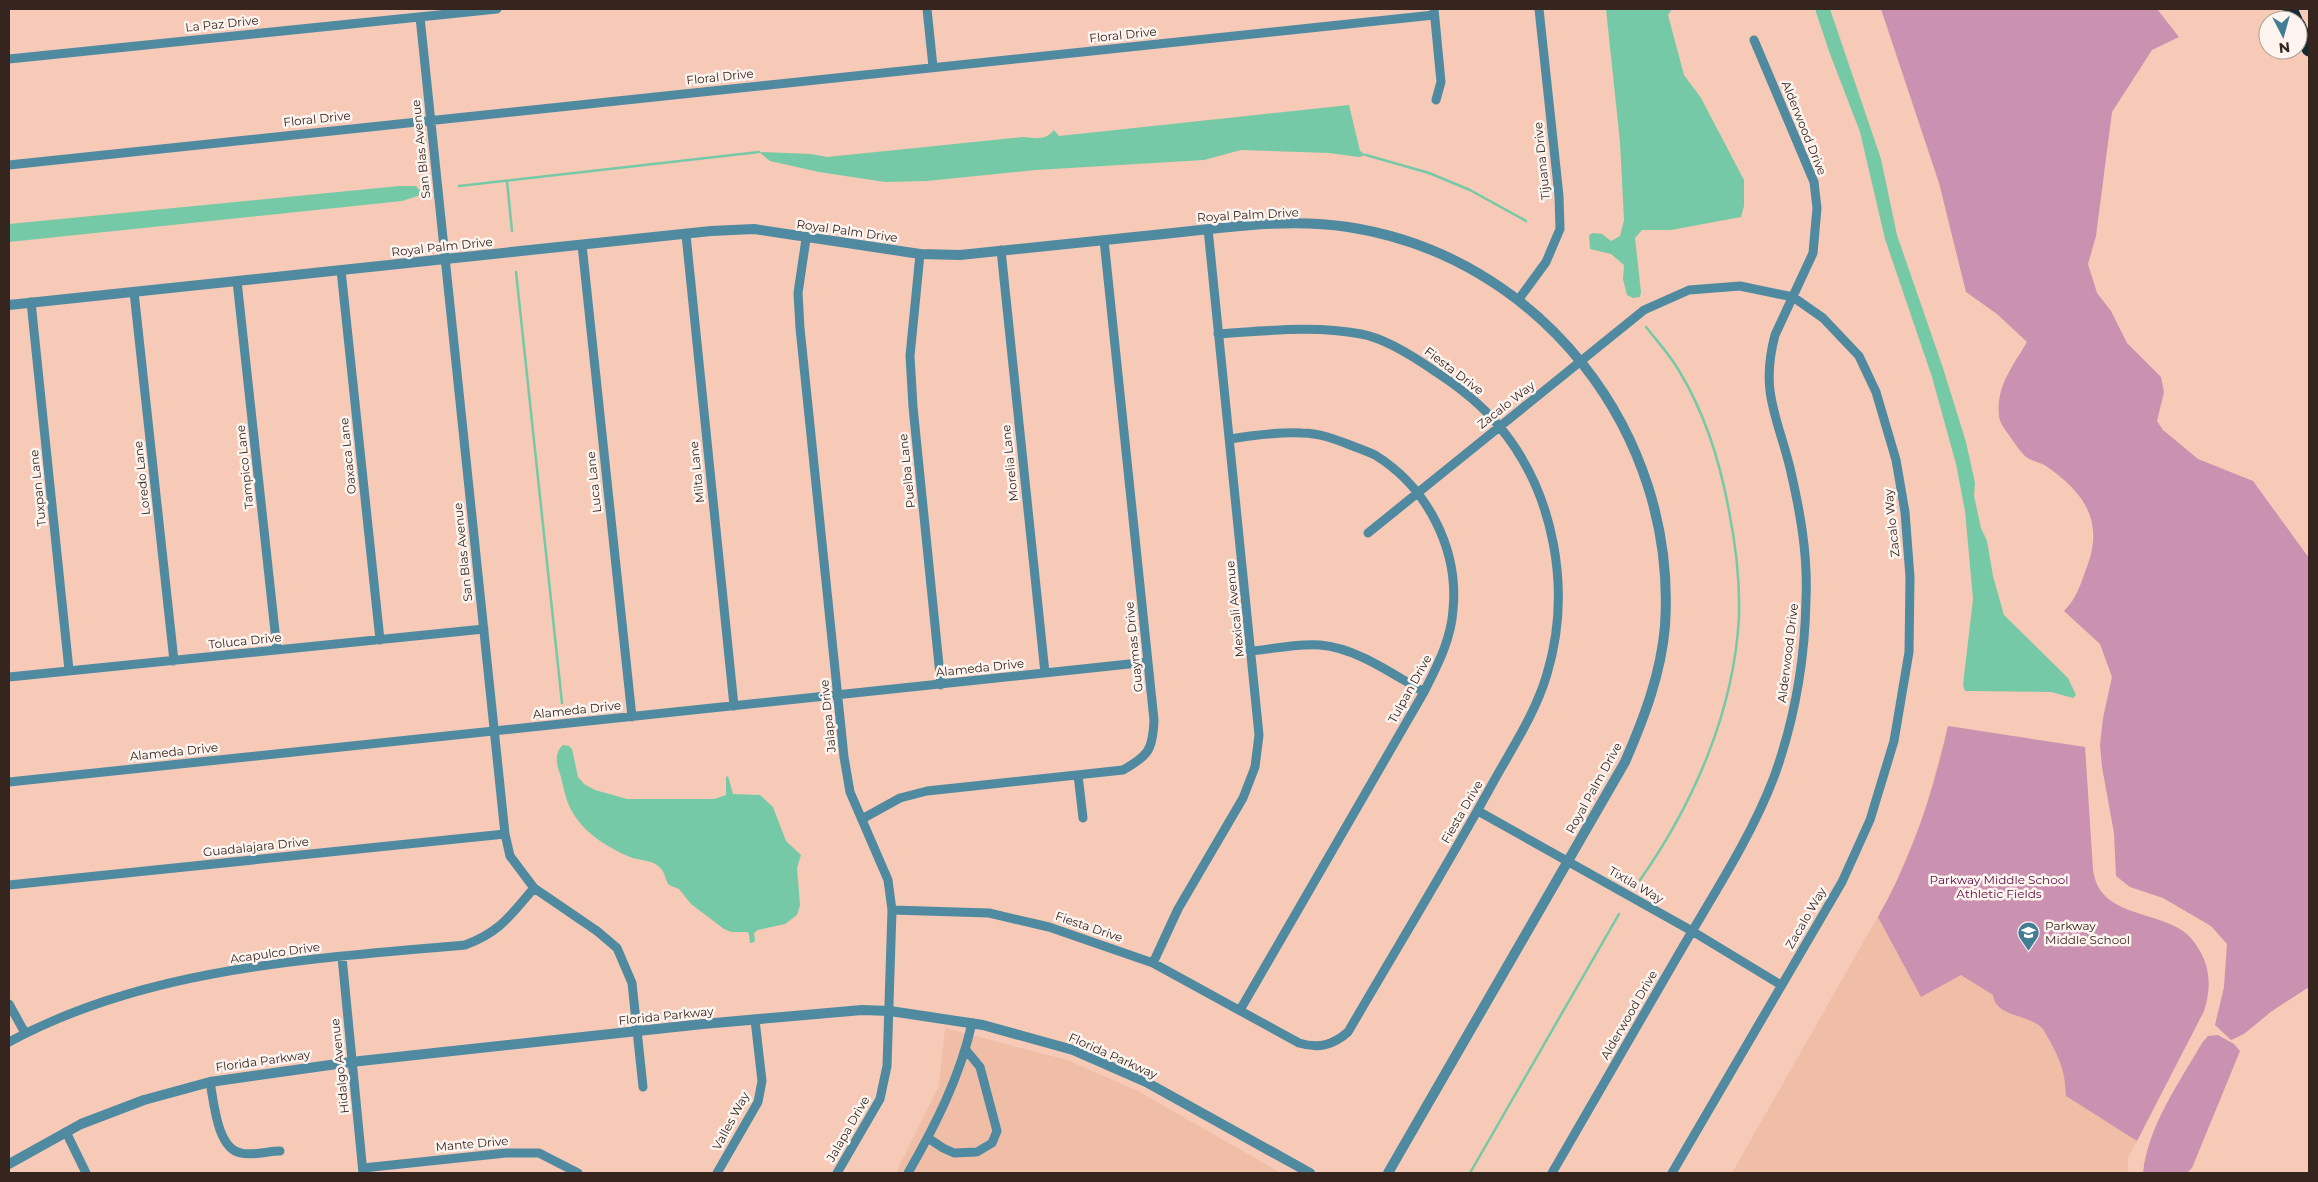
<svg xmlns="http://www.w3.org/2000/svg" width="2318" height="1182" font-family="Montserrat,sans-serif">
	<rect width="100%" height="100%" fill="#f6cab6"/>
	<!-- built -->
	<path fill="#f0bea7" d="M1948 726 2085 747 2093 870 2098 888 2107 898 2117 905 2181 930 2198 948 2205 963 2209 987 2204 1011 2128 1158V1173H1732L1893 890 1924 814Z
		M945 1028 1067 1060 1138 1091 1281 1173H896L939 1086Z"/>
	<!-- green -->
	<path fill="#cb91b0" d="M1881 9H2157L2179 37 2152 50 2112 112 2096 236 2088 264 2097 293 2111 311 2127 343 2161 377 2164 392 2157 421 2163 430 2198 459 2253 481 2309 558V987L2272 1011 2244 1034 2231 1040 2215 1025 2224 987 2227 944 2211 926 2163 898 2130 887 2116 876 2114 833 2102 767 2100 745 2103 718 2112 677 2100 644 2064 611C2078 597 2081 582 2088 564 2104 519 2082 491 2046 466 2040 462 2030 461 2025 456 2019 450 2014 442 2009 435 2005 430 1999 422 1999 415 1996 386 2013 366 2027 342L1997 314 1966 292 1939 183Z
		M1948 726 2085 747 2093 870C2099 916 2152 910 2183 931 2193 938 2201 951 2205 962 2211 979 2209 995 2204 1011L2137 1141 2066 1096C2065 1072 2061 1062 2050 1041 2047 1037 2045 1031 2042 1028 2029 1014 1995 1017 1993 995L1961 975 1921 997 1878 917C1912 857 1933 793 1948 726Z
		M2218 1035 2234 1044 2240 1051 2192 1168 2187 1173H2143C2148 1126 2179 1083 2202 1043L2208 1036Z"/>
	<!-- water -->
	<path fill="#76c9a7" d="M1606 9H1672L1668 15 1684 75 1701 98 1744 180V206L1741 217 1671 230H1642L1635 238 1641 292 1640 297 1633 298 1627 295 1623 279 1624 265 1611 254 1590 249 1589 235 1593 233 1602 234 1611 241 1620 236 1624 220 1620 142Z
		M1815 9H1830L1881 159 1897 235 1943 368 1966 442 1975 483 1974 496 1981 528 1987 541 1993 576 2004 615 2068 678 2076 695 2073 698 2051 692 1970 691H1965L1963 685 1973 599 1965 511 1956 464 1932 377 1885 239 1860 132 1830 54Z
		M1349 105 1360 151 1366 155 1359 157 1329 153 1241 150 1204 160 1036 170 927 181 885 182 819 172 770 161 759 152 811 154 827 157 1023 137C1036 138 1045 141 1054 130L1059 136Z
		M399 186H416L421 192 418 196 402 201 9 242V224Z
		M563 745 569 746 572 749 578 777 584 784 595 790 627 799H714L726 795V777L728 776 733 794 760 795 773 807 786 841 801 855 797 868 800 905 797 915 785 924 758 930 754 933 755 941 752 943H750L749 934 747 932H731L724 929 691 904 679 889 669 885C664 878 666 872 658 866 650 859 639 861 630 857 609 848 585 834 573 813 566 802 564 789 561 777 557 766 553 754 563 745Z"/>
	<g fill="none" stroke-linecap="round" stroke-linejoin="round">
		<!-- stream -->
		<path stroke="#76c9a7" stroke-width="2.5" d="M1366 155 1429 173 1470 190 1526 221
			M507 181 512 231
			M459 186 759 152
			M516 272 562 703
			M1640 880C1694 803 1734 711 1739 617 1740 582 1736 546 1729 511 1720 461 1705 413 1678 369 1669 354 1657 341 1646 327
			M1470 1173 1619 914"/>
		<!-- minor -->
		<path stroke="#508aa1" stroke-width="9" d="M927 9 933 67
			M1434 9 1441 82 1436 100
			M420 17 505 834 510 856 534 888 597 931 617 948 632 983 643 1087
			M9 59 497 9
			M9 165 1434 15
			M686 235 734 706
			M806 239 798 293 800 328 844 757 850 792 888 880 892 910 887 1066 880 1099 837 1173
			M582 245 632 717
			M1001 250 1045 673
			M920 254 910 356 913 407 941 685
			M341 270 380 640
			M237 281 277 650
			M134 292 174 661
			M1519 299 1546 262 1560 229 1559 196 1539 9
			M31 302 69 670
			M1230 439C1254 435 1278 432 1302 433 1319 433 1335 439 1350 445 1358 448 1367 451 1375 455 1427 487 1459 549 1453 610 1451 640 1437 666 1424 692L1240 1010
			M1368 533 1644 310 1689 290 1740 286 1793 297 1823 318 1859 356 1876 392 1896 460 1905 512 1910 577 1909 652 1894 741 1870 820 1842 882 1672 1173
			M1251 651C1274 649 1298 643 1320 645 1357 648 1392 674 1424 692
			M9 677 484 629
			M1078 775 1083 818
			M9 782 1148 662
			M1478 811 1692 931 1781 985
			M862 819 900 798 927 791 1123 770C1148 756 1153 750 1154 720L1104 240
			M9 885 505 834
			M892 910 989 913 1049 927 1153 963 1299 1043C1319 1049 1333 1045 1348 1032 1395 951 1444 871 1490 788 1510 751 1535 715 1547 674 1572 591 1555 493 1499 426 1481 404 1459 387 1436 372 1416 358 1384 338 1361 334 1314 325 1266 331 1218 334
			M342 957 363 1173
			M1153 963 1178 909 1243 798 1255 767 1259 735 1208 229
			M9 1004 25 1033
			M9 1042C148 967 310 959 465 945 500 932 510 916 534 888
			M210 1082C214 1102 217 1149 241 1153 252 1156 268 1151 280 1151
			M66 1132 86 1173
			M928 1138 943 1148 954 1153 977 1152 992 1143 997 1131 980 1067 966 1050
			M363 1168 506 1153H539L578 1173
			M717 1173 758 1102 762 1081 755 1020
			M908 1173C935 1126 960 1077 972 1023
			M1552 1173C1594 1101 1635 1029 1677 957 1711 898 1750 840 1774 777 1795 719 1805 660 1806 599 1808 554 1800 511 1790 468 1777 415 1760 392 1775 335L1813 253 1817 208 1814 182 1754 40"/>
		<!-- tertiary -->
		<path stroke="#508aa1" stroke-width="10" d="M9 305 711 231 754 229 920 254 960 255C1031 247 1102 240 1173 233 1230 227 1290 218 1348 227 1540 256 1678 433 1665 626 1661 674 1644 718 1625 762L1388 1173
			M9 1164 81 1124 144 1100 210 1082 351 1062 703 1024 862 1010 890 1011 983 1025 1073 1050 1146 1082 1310 1173"/>
		<!-- motorway -->
		<path stroke="#152a33" stroke-width="15" d="M2290 9 2295 20
			M2298 25 2309 49"/>
	</g>
	<!-- icons -->
	<defs>
		<symbol id="school-pin" viewBox="-11 -11 22 30"><path d="M0 17L-7.5 6A9.5 9.5 0 1 1 7.5 6Z" fill="#417d94" stroke="#fdf4ef"/><path d="M0-5L7-2L0 1L-7-2ZM-4 1L0 2.5L4 1V4Q0 6-4 4Z" fill="#fff"/></symbol>
	</defs>
	<g fill-rule="evenodd">
		<use href="#school-pin" x="2016" y="920" width="25" height="34"/>
	</g>
	<g text-anchor="middle" stroke-width="5" stroke-linejoin="round" paint-order="stroke">
		<!-- street labels -->
		<g font-size="12" fill="#36251e" stroke="#fdf4ef">
			<text transform="translate(222 24) rotate(-6)" y="4">La Paz Drive</text>
			<text transform="translate(1123 35) rotate(-6)" y="4">Floral Drive</text>
			<text transform="translate(720 77) rotate(-6)" y="4">Floral Drive</text>
			<text transform="translate(317 119) rotate(-6)" y="4">Floral Drive</text>
			<text transform="translate(1804 128) rotate(68)" y="4">Alderwood Drive</text>
			<text transform="translate(421 149) rotate(-96)" y="4">San Blas Avenue</text>
			<text transform="translate(1542 161) rotate(-96)" y="4">Tijuana Drive</text>
			<text transform="translate(1248 215) rotate(-3)" y="4">Royal Palm Drive</text>
			<text transform="translate(847 231) rotate(8)" y="4">Royal Palm Drive</text>
			<text transform="translate(442 247) rotate(-6)" y="4">Royal Palm Drive</text>
			<text transform="translate(1454 371) rotate(37)" y="4">Fiesta Drive</text>
			<text transform="translate(1506 405) rotate(-38)" y="4">Zacalo Way</text>
			<text transform="translate(348 456) rotate(-96)" y="4">Oaxaca Lane</text>
			<text transform="translate(1010 463) rotate(-96)" y="4">Morelia Lane</text>
			<text transform="translate(245 467) rotate(-96)" y="4">Tampico Lane</text>
			<text transform="translate(907 471) rotate(-96)" y="4">Puelba Lane</text>
			<text transform="translate(697 472) rotate(-96)" y="4">Milta Lane</text>
			<text transform="translate(142 478) rotate(-96)" y="4">Loredo Lane</text>
			<text transform="translate(594 482) rotate(-96)" y="4">Luca Lane</text>
			<text transform="translate(38 488) rotate(-96)" y="4">Tuxpan Lane</text>
			<text transform="translate(1892 523) rotate(-96)" y="4">Zacalo Way</text>
			<text transform="translate(463 552) rotate(-96)" y="4">San Blas Avenue</text>
			<text transform="translate(1235 609) rotate(-96)" y="4">Mexicali Avenue</text>
			<text transform="translate(245 641) rotate(-6)" y="4">Toluca Drive</text>
			<text transform="translate(1134 647) rotate(-96)" y="4">Guaymas Drive</text>
			<text transform="translate(1788 653) rotate(-83)" y="4">Alderwood Drive</text>
			<text transform="translate(980 668) rotate(-6)" y="4">Alameda Drive</text>
			<text transform="translate(1410 689) rotate(-61)" y="4">Tulpan Drive</text>
			<text transform="translate(577 710) rotate(-6)" y="4">Alameda Drive</text>
			<text transform="translate(828 716) rotate(-96)" y="4">Jalapa Drive</text>
			<text transform="translate(174 752) rotate(-6)" y="4">Alameda Drive</text>
			<text transform="translate(1594 788) rotate(-61)" y="4">Royal Palm Drive</text>
			<text transform="translate(1462 812) rotate(-60)" y="4">Fiesta Drive</text>
			<text transform="translate(256 847) rotate(-6)" y="4">Guadalajara Drive</text>
			<text transform="translate(1636 885) rotate(30)" y="4">Tixtla Way</text>
			<text transform="translate(1806 918) rotate(-60)" y="4">Zacalo Way</text>
			<text transform="translate(1089 927) rotate(19)" y="4">Fiesta Drive</text>
			<text transform="translate(275 953) rotate(-8)" y="4">Acapulco Drive</text>
			<text transform="translate(1629 1015) rotate(-60)" y="4">Alderwood Drive</text>
			<text transform="translate(666 1016) rotate(-6)" y="4">Florida Parkway</text>
			<text transform="translate(1113 1056) rotate(24)" y="4">Florida Parkway</text>
			<text transform="translate(263 1061) rotate(-8)" y="4">Florida Parkway</text>
			<text transform="translate(340 1066) rotate(-96)" y="4">Hidalgo Avenue</text>
			<text transform="translate(731 1121) rotate(-62)" y="4">Valles Way</text>
			<text transform="translate(848 1129) rotate(-60)" y="4">Jalapa Drive</text>
			<text transform="translate(472 1144) rotate(-5)" y="4">Mante Drive</text>
		</g>
		<!-- park labels -->
		<g font-size="12" fill="#5c0941" stroke="#fdf4ef">
			<text x="1999" y="884">Parkway Middle School<tspan x="1999" dy="14">Athletic Fields</tspan></text>
		</g>
		<!-- poi labels -->
		<g font-size="12" fill="#36251e" stroke="#fdf4ef" text-anchor="start">
			<text x="2045" y="930">Parkway<tspan x="2045" dy="14">Middle School</tspan></text>
		</g>
	</g>
	<!-- border -->
	<rect width="2318" height="1182" fill="none" stroke="#36251e" stroke-width="20"/>
	<!-- north arrow -->
	<g transform="translate(2283 35) rotate(174)"><circle r="24" fill="#fdf4ef" stroke="#ada19b"/>
	<path d="M0-4L9 19L0 12L-9 19Z" fill="#417d94"/>
	<text y="-8" font-size="14" font-weight="bold" text-anchor="middle" fill="#36251e">N</text>
	</g>
</svg>
